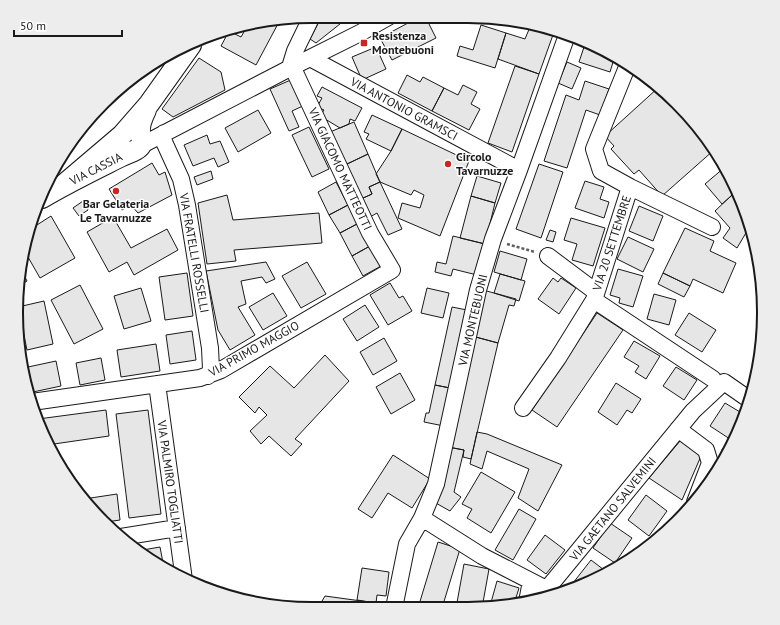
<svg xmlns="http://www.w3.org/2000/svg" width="780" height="625" font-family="'PT Sans',sans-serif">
	<rect width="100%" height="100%" fill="#fff"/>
	<!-- building -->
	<path fill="#e6e6e6" stroke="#1a1a1a" d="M322 16H350L316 43 310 39Z
		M421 16H425L436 38 392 60 380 38Z
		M462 17H471L465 21Z
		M280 20 256 65 221 46 229 31 241 37 248 25Z
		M481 25 506 33 495 68 457 56 460 46 473 50Z
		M530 27 554 32 539 74 498 59 506 33 525 39Z
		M586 41 614 59 610 72 579 62Z
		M376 47 386 69 362 80 352 57Z
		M199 58 221 72 225 90 173 117 162 109Z
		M567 62 581 68 572 89 558 83Z
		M515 66 539 74 512 152 488 143Z
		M407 75 420 82 423 77 444 88 432 111 398 93Z
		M293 79 305 105 292 111 299 127 289 131 270 89Z
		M585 81 609 89 600 115 586 110 567 168 544 161 566 95 579 100Z
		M463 85 477 92 471 104 480 109 469 130 432 111 444 88 458 95Z
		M322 87 362 108 355 121 350 119 349 124 340 128 320 116 324 110 317 107 322 98 317 96Z
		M659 87 663 90 703 132 714 150 662 196 639 170 634 174 611 149 614 146 605 136Z
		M258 110 271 133 238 152 225 128Z
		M372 115 402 129 391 151 366 139 369 134 364 132Z
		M354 122 368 154 345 165 330 132Z
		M309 127 329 169 312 177 292 135Z
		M402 129 469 161 440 236 398 218 402 203 420 208 424 195 414 190 411 195 380 182 376 174 391 151Z
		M207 135 210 144 220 141 229 162 218 167 214 158 193 166 184 145Z
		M368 154 380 182 369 187 372 194 361 199 345 165Z
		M152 163 159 175 165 172 172 195 138 213 131 205 122 210 109 189Z
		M539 164 563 172 541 238 516 229Z
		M725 167 733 181 737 191 722 204 705 184Z
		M211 171 213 179 197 185 194 177Z
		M477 176 501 183 495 203 471 196Z
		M585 181 604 187 600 199 609 202 604 218 575 208Z
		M336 182 348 205 329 215 318 192Z
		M380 182 402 229 388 235 377 213 370 217 361 199 372 194 369 187Z
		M734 193 740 200 750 226 737 248 723 238 730 228 715 211Z
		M227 195 233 220 319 213 322 243 234 250 236 261 207 264 198 203Z
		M471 196 495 203 485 244 460 238Z
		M83 201 88 210 79 216 73 208Z
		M348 205 357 224 340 233 329 215Z
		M639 206 663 216 653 241 629 231Z
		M51 216 75 258 40 278 24 250 26 236 29 230Z
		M113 217 131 248 167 229 178 250 134 275 127 262 109 272 87 232Z
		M571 218 605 228 593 266 572 260 577 244 564 240Z
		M357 224 370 246 352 256 340 233Z
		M685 228 714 241 710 251 736 263 723 293 693 279 690 286 663 273Z
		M550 230 556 232 553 242 546 240Z
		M453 236 485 244 477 275 453 269 451 276 435 272 437 262 446 264Z
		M628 237 654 249 643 272 617 259Z
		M370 246 381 266 363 276 352 256Z
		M500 251 527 259 521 280 494 272Z
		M266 262 275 279 266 283 262 277 241 281 246 304 238 307 255 335 230 350 218 330 206 271Z
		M307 262 326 294 301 308 282 276Z
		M21 269 27 281 18 286Z
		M618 269 643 276 633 307 619 303 620 298 610 295Z
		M187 273 193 316 165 320 159 277Z
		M663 273 690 286 684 297 658 284Z
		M500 274 525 281 519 301 494 293Z
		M553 278 558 282 561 278 576 288 559 314 538 299Z
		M390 283 399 298 403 296 412 311 388 325 370 295Z
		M80 285 103 329 74 344 51 300Z
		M141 288 151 321 124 329 114 296Z
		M427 288 449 293 443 318 421 313Z
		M483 290 516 299 514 306 509 305 498 343 472 336Z
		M273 293 287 316 263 330 249 307Z
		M654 294 676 300 669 325 647 319Z
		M44 301 53 344 27 350 18 307Z
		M365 305 379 327 357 341 343 319Z
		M452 307 467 310 450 388 435 385Z
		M597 313 623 330 557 427 532 410Z
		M689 313 716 330 702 352 675 335Z
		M192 331 196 360 170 364 166 335Z
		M472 336 498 343 471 459 463 457 464 450 448 447Z
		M384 338 397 361 373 375 360 352Z
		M634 341 660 356 646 379 635 372 639 366 624 357Z
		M156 344 160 371 121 377 117 350Z
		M325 355 349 381 295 439 302 444 291 456 269 436 261 444 250 431 267 415 259 407 255 413 239 397 270 366 294 388Z
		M101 358 105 380 80 385 76 363Z
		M56 361 61 386 33 392 28 367Z
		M676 367 697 380 684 400 663 386Z
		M400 373 415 400 391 414 376 387Z
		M616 383 641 399 632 413 627 410 617 425 598 412Z
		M435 385 450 388 444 426 424 422 426 413H429Z
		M725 403 745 415 733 441 710 426Z
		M106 410 109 436 47 445V444L38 419Z
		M148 410 161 514 129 518 116 414Z
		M477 432 487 434 562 465 538 511 518 498 529 469 487 451 482 469 470 464Z
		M680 441 701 456 682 500 649 478Z
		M448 447 464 450 454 492 461 497 450 511 434 502Z
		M730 447 725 460 722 449Z
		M393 455 430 479 412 508 388 493 372 518 358 509Z
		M481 472 515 492 491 533 467 518 472 509 462 504Z
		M117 494 120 520 106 522 84 499Z
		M646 495 667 511 649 536 628 520Z
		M519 509 536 519 513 560 495 550Z
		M610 523 632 538 615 563 593 548Z
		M545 535 565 550 546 574 527 560Z
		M438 542 460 549 442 608H418Z
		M160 547 164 568 137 551Z
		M591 560 608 573 599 578 577 587 573 583Z
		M464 564 489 569 482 608H456Z
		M362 568 389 572 386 596 377 595 376 603 357 600Z
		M497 581 519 588 514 604 495 607 490 606Z
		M325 596 376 603V608H318Z"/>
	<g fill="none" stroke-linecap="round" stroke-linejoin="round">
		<defs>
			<path id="minor" d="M310 58 519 170
				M164 133 163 139 165 144 181 179 187 205 210 348 211 369 208 376
				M140 146 292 67 360 33 390 16
				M630 187 712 227
				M548 256 596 292
				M594 300 713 379
				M157 384 184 580
				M32 402 200 378 221 370 392 270 370 233 291 64 295 51 312 16
				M523 408 558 358 594 300 630 187 601 171 594 149 627 67
				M678 429 706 450 710 463 695 502
				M422 518 482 556 556 594
				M121 537 177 528
				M547 589 693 411 724 382 747 398 750 402
				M527 602 531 581
				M394 608 407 544 422 518 436 484 478 290 493 239 519 170 567 35"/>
			<path id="major" d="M62 186 122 135 149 104 191 45
				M42 198C67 183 94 170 120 157 127 153 138 151 141 145 143 140 141 138 140 133 139 126 143 116 146 110"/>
		</defs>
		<!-- minor casing -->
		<use href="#minor" stroke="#1a1a1a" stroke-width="18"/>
		<!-- major casing -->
		<use href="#major" stroke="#1a1a1a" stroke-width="22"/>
		<!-- path -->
		<path stroke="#5f5f5f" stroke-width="2.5" stroke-dasharray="3 2" stroke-linecap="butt" d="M507 244 535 252"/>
		<!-- minor -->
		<use href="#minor" stroke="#fff" stroke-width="16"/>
		<!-- major -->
		<use href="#major" stroke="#fff" stroke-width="20"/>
	</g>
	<!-- markers -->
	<g fill="#c62828" stroke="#fff" stroke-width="1.5">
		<rect x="360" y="39" width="8" height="8" rx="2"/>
		<circle cx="448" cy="164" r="4"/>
		<circle cx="116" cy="191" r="4"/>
	</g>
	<g text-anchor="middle" stroke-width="3" stroke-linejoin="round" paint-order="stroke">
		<!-- poi labels -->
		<g font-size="12" font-weight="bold" fill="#1a1a1a" stroke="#fff" text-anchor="start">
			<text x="372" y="40">Resistenza<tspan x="372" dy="14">Montebuoni</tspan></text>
			<text x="456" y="161">Circolo<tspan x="456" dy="14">Tavarnuzze</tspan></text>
			<text x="116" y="208" text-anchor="middle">Bar Gelateria<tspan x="116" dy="14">Le Tavarnuzze</tspan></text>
		</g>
		<!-- street labels -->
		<g font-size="12" fill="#1a1a1a" stroke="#fff">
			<text transform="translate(404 109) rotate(28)" y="4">VIA ANTONIO GRAMSCI</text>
			<text transform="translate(96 169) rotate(-27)" y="4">VIA CASSIA</text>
			<text transform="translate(340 169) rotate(65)" y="4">VIA GIACOMO MATTEOTTI</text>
			<text transform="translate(612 243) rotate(-72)" y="4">VIA 20 SETTEMBRE</text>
			<text transform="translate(194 253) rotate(80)" y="4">VIA FRATELLI ROSSELLI</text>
			<text transform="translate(473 320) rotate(-77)" y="4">VIA MONTEBUONI</text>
			<text transform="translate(254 349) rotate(-29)" y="4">VIA PRIMO MAGGIO</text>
			<text transform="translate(170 482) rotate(82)" y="4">VIA PALMIRO TOGLIATTI</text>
			<text transform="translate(613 509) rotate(-51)" y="4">VIA GAETANO SALVEMINI</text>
		</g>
	</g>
	<!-- crop -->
	<path d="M0 0H780V625H0ZM312 23H468A289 289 0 0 1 757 312V313A289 289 0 0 1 468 602H312A289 289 0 0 1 23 313V312A289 289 0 0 1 312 23Z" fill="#ededed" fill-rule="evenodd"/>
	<path fill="none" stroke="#1a1a1a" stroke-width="2" d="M312 23H468A289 289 0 0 1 757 312V313A289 289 0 0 1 468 602H312A289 289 0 0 1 23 313V312A289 289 0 0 1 312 23Z"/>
	<!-- scale -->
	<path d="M14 30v6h108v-6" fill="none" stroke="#1a1a1a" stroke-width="2"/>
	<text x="20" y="30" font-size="12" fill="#1a1a1a" stroke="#ffffff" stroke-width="3" paint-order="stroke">50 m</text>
</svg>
